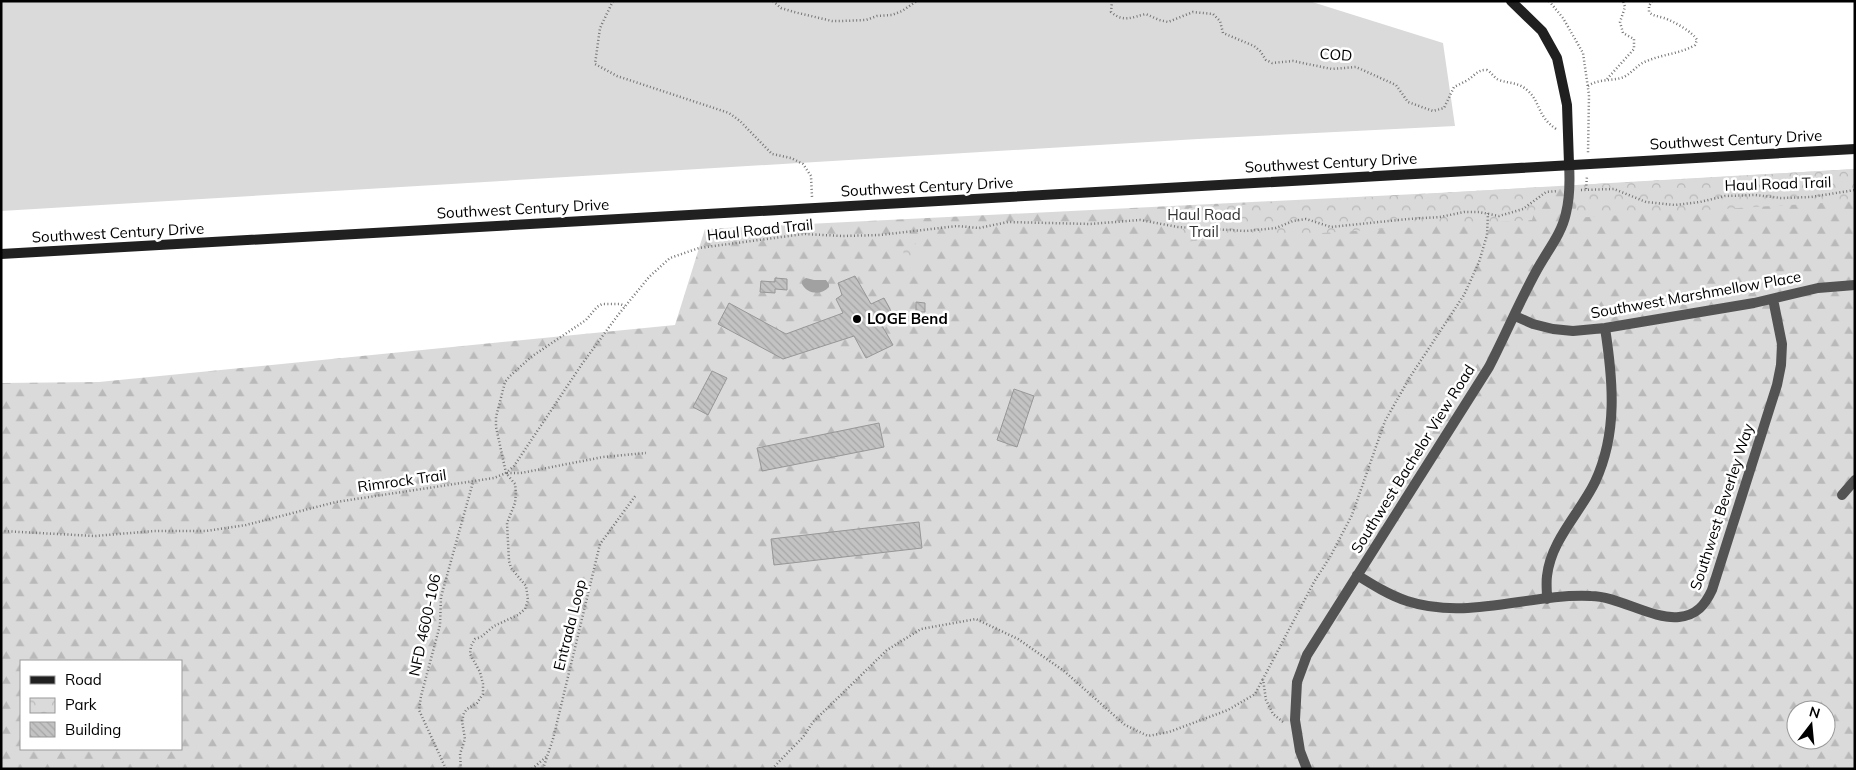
<svg xmlns="http://www.w3.org/2000/svg" width="1856" height="770" font-family="Mulish,sans-serif">
	<defs>
		<pattern id="forest-firs" width="22" height="20" patternUnits="userSpaceOnUse" patternTransform="scale(1.25)"><rect width="22" height="20" fill="#dadada"/><path d="M5 1l3.5 6h-7zM16 11l3.5 6h-7z" fill="#b9b9b9"/></pattern>
		<pattern id="park-crowns" width="20" height="18" patternUnits="userSpaceOnUse" patternTransform="scale(1.25)"><rect width="20" height="18" fill="#dadada"/><path d="M2 6a3 3 0 1 1 6 0M12 15a3 3 0 1 1 6 0" fill="none" stroke="#b9b9b9"/></pattern>
		<pattern id="building-back-hatch" width="6" height="6" patternUnits="userSpaceOnUse" patternTransform="scale(1.25)"><rect width="6" height="6" fill="#c3c3c3"/><path d="M-1 5l2 2M0 0l6 6M5-1l2 2" fill="none" stroke="#a6a6a6"/></pattern>
	</defs>
	<rect width="100%" height="100%" fill="#fff"/>
	<!-- grass -->
	<path fill="#dadada" d="M1 1H1309L1443 43 1455 126 1198 139 1 211Z"/>
	<!-- forest -->
	<path fill="url(#forest-firs)" fill-rule="evenodd" d="M1855 169V769H1V383L99 382 675 325 705 229 1437 193ZM21 661H181V749H21ZM1796 710H1826V740H1796Z"/>
	<!-- park -->
	<path fill="url(#park-crowns)" d="M1855 169V201L1573 218 1583 185Z
		M1542 187 1532 220 1179 242 1189 208Z
		M917 243 921 258 906 262 902 247Z"/>
	<!-- water -->
	<path fill="#a1a1a1" d="M806 278 814 280H826L829 284V287C821 296 807 294 802 284V281Z"/>
	<!-- building -->
	<path fill="url(#building-back-hatch)" stroke="#979797" d="M855 276 871 304 884 298 893 315 880 322 893 345 866 358 854 336 783 359 718 324 729 303 786 334 843 313 836 299 842 295 838 283Z
		M775 278 787 279V290L775 289V293L760 292 761 281 775 282Z
		M916 302 925 303V312H916Z
		M712 371 727 378 708 415 693 407Z
		M1014 389 1034 396 1017 447 997 440Z
		M879 423 884 447 762 471 757 448Z
		M919 522 922 548 774 565 771 539Z"/>
	<g fill="none" stroke-linecap="round" stroke-linejoin="round">
		<!-- path -->
		<path stroke="#757575" stroke-width="2.5" stroke-dasharray="1 2.5" stroke-linecap="butt" d="M613 1 600 28 595 64 617 76 729 113 740 121 772 154 791 158 803 164 811 176 812 197
			M773 1 781 8 794 12 832 21H841L866 20 877 16 892 15 902 11 917 1
			M1112 1 1111 12C1124 23 1132 17 1146 14L1159 20 1168 22 1193 12 1213 14 1220 21 1223 33 1254 46 1260 51 1266 60 1272 63 1293 61 1332 69 1356 67 1396 85 1408 102 1433 111 1444 108 1454 87C1458 85 1462 83 1466 81 1474 77 1477 69 1487 70 1492 73 1494 78 1499 80 1510 84 1519 82 1528 91 1540 101 1537 116 1556 129
			M1549 1 1563 18 1583 53 1589 95 1588 153
			M1607 79 1634 49V39L1623 33 1620 22 1625 7 1623 1
			M1588 86C1598 79 1610 81 1621 78 1631 75 1637 64 1647 61 1663 54 1680 54 1695 45L1697 40C1693 32 1673 21 1664 18 1658 16 1653 16 1649 12V6L1652 1
			M1586 189 1587 176
			M1581 190 1614 189 1646 202 1675 205 1700 202 1725 196 1755 195 1781 198 1811 197 1855 190
			M507 473H521L603 457 646 453
			M1 531 95 536 154 531H206L246 525 336 502 494 478 506 473 514 466 582 364 618 315 649 277 670 258 699 248 804 234 843 236 880 235 957 226 979 228 1008 222 1090 224 1140 220 1178 227 1246 231 1276 228 1293 221 1306 219 1331 227 1408 219 1440 217 1464 212H1479L1499 216 1523 209 1546 192 1558 191
			M1283 722 1273 714 1266 700 1263 679 1314 582 1330 557 1352 515 1385 421 1410 377 1464 295 1479 262 1487 235 1488 213
			M446 769 419 710 421 696 440 625 441 597 473 482
			M461 769 460 754 465 739 462 721 464 713 467 709 477 703 483 694V684L480 672 470 654 471 646 475 639 481 637 494 626 518 615 525 609 528 600 526 586 511 568 509 561 507 523 515 503 516 492 515 484 506 473 496 427V417L505 382 510 376 531 357 586 320 597 307 602 304H620L625 306
			M532 769 546 757
			M543 769 553 739 600 544 636 495
			M772 769 803 737 813 722 887 650 921 629 976 619 1018 639 1064 671 1125 725 1148 736 1169 732 1228 710 1255 694 1263 679"/>
		<!-- street -->
		<path stroke="#535353" stroke-width="10" d="M1515 316 1533 324 1553 329 1573 331 1605 328 1754 303 1818 288 1855 285
			M1842 495 1855 480
			M1357 575C1373 585 1389 595 1407 601 1468 621 1530 593 1591 596 1618 596 1653 620 1679 617 1697 615 1705 605 1712 590L1777 385 1781 365 1782 344 1773 299
			M1547 599C1547 591 1546 583 1547 576 1551 540 1580 513 1595 482 1618 433 1613 380 1605 328
			M1307 769 1300 751 1295 720 1297 682 1307 655 1489 367C1506 334 1520 300 1538 268 1548 250 1562 233 1566 213 1570 197 1570 181 1569 164"/>
		<!-- secondary -->
		<path stroke="#202020" stroke-width="10" d="M1511 1 1542 31 1557 58 1567 105 1569 164
			M1 254 1855 149"/>
	</g>
	<!-- markers -->
	<circle fill="#000" stroke="#fff" stroke-width="2" cx="857" cy="319" r="5"/>
	<g text-anchor="middle" stroke-width="5" stroke-linejoin="round" paint-order="stroke">
		<!-- street labels -->
		<g font-size="15" fill="#000" stroke="#fff">
			<text transform="translate(1336 55) rotate(4)" y="5">COD</text>
			<text transform="translate(1736 140) rotate(-3)" y="5">Southwest Century Drive</text>
			<text transform="translate(1331 163) rotate(-3)" y="5">Southwest Century Drive</text>
			<text transform="translate(1778 184) rotate(-2)" y="5">Haul Road Trail</text>
			<text transform="translate(927 187) rotate(-3)" y="5">Southwest Century Drive</text>
			<text transform="translate(523 209) rotate(-3)" y="5">Southwest Century Drive</text>
			<text transform="translate(760 230) rotate(-6)" y="5">Haul Road Trail</text>
			<text transform="translate(118 233) rotate(-3)" y="5">Southwest Century Drive</text>
			<text transform="translate(1696 295) rotate(-10)" y="5">Southwest Marshmellow Place</text>
			<text transform="translate(1413 459) rotate(-58)" y="5">Southwest Bachelor View Road</text>
			<text transform="translate(402 481) rotate(-8)" y="5">Rimrock Trail</text>
			<text transform="translate(1722 507) rotate(-72)" y="5">Southwest Beverley Way</text>
			<text transform="translate(425 625) rotate(-78)" y="5">NFD 4600-106</text>
			<text transform="translate(570 625) rotate(-76)" y="5">Entrada Loop</text>
		</g>
		<!-- park labels -->
		<g font-size="15" fill="#313131" stroke="#fff">
			<text x="1204" y="220">Haul Road<tspan x="1204" dy="17">Trail</tspan></text>
		</g>
		<!-- poi labels -->
		<g font-size="15" font-weight="bold" fill="#000" stroke="#fff" text-anchor="start">
			<text x="867" y="324">LOGE Bend</text>
		</g>
	</g>
	<!-- border -->
	<rect width="1856" height="770" fill="none" stroke="#000000" stroke-width="5"/>
	<!-- legend -->
	<rect x="20" y="660" width="162" height="90" fill="#ffffff" stroke="#999999"/>
	<rect x="30" y="676" width="25" height="8" fill="#202020" stroke="#999999"/>
	<text x="65" y="685" font-size="15" fill="#000000">Road</text>
	<rect x="30" y="698" width="25" height="15" fill="url(#park-crowns)" stroke="#999999"/>
	<text x="65" y="710" font-size="15" fill="#000000">Park</text>
	<rect x="30" y="722" width="25" height="15" fill="url(#building-back-hatch)" stroke="#999999"/>
	<text x="65" y="735" font-size="15" fill="#000000">Building</text>
	<!-- north arrow -->
	<g transform="translate(1811 725) rotate(16)"><circle r="24" fill="#ffffff" stroke="#999999"/>
	<path d="M0-4L9 19L0 12L-9 19Z" fill="#000000"/>
	<text y="-8" font-size="14" font-weight="bold" text-anchor="middle" fill="#000000">N</text>
	</g>
</svg>
